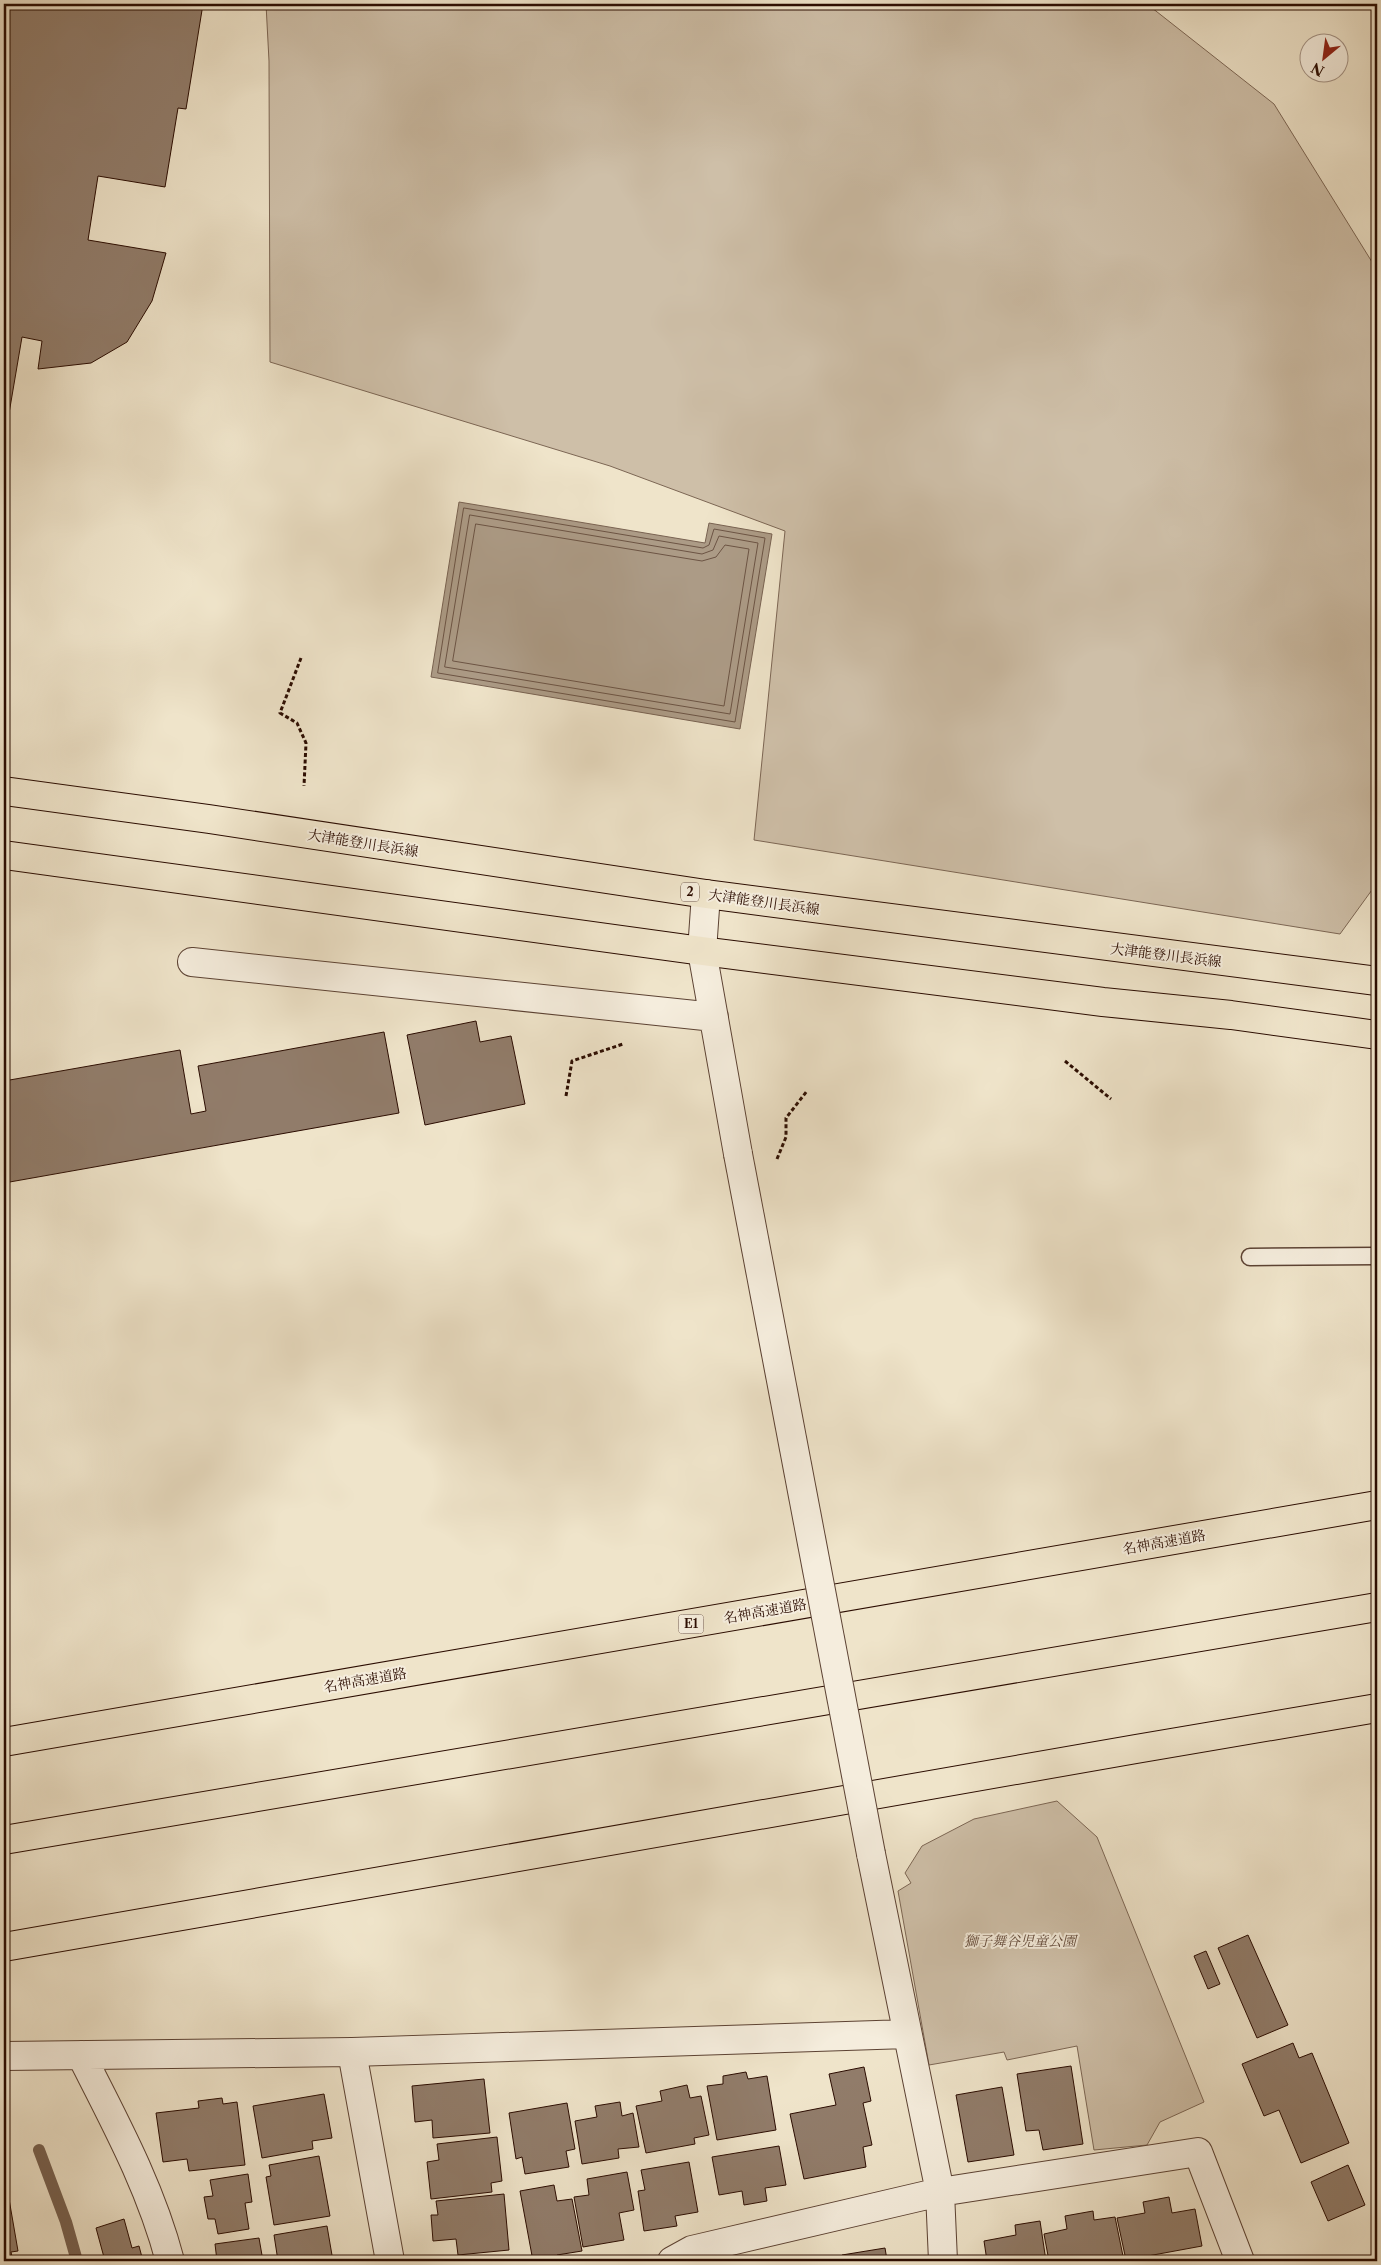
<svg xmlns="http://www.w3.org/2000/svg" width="1381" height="2265" font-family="'Libre Caslon Text','Noto Serif JP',serif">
	<rect width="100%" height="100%" fill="#efe4ca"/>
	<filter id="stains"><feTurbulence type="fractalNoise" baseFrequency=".004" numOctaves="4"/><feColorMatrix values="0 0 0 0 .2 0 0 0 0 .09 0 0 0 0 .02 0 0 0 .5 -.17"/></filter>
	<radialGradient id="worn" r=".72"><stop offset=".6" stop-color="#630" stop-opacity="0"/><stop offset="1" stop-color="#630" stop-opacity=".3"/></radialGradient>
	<!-- green -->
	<path fill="#cebfa8" stroke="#7c6654" d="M266 4H1147L1274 104 1377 270 1374 590 1377 592V883L1340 934 754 840 785 531 610 466 270 362 269 61Z
		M1057 1801 1097 1837 1204 2102 1160 2122 1147 2145 1094 2150 1077 2046 1007 2060 1004 2052 929 2065 898 1891 911 1883 905 1873 922 1846 974 1819Z"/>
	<!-- water -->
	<path fill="#ac9b86" stroke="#786251" d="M459 502 705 543 709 523 772 534 740 729 431 677Z"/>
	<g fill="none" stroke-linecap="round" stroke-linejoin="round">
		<!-- shore -->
		<path stroke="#6c5444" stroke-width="1" d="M464 508 703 548 709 545 714 529 765 538 735 722 438 673Z
			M470 515 702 554 713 550 719 536 758 543 730 714 445 667Z
			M476 524 702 561 716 557 725 545 749 549 724 706 453 661Z"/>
		<!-- stream -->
		<path stroke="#786251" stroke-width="12" d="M39 2150 66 2222 77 2261"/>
	</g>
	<!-- building -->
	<path fill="#917c6a" stroke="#2b0c01" d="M4 4H203L186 109 178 108 165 187 98 176 88 240 166 253 152 301 127 342 91 363 38 369 42 341 22 337 5 437H4Z
		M476 1021 480 1042 511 1036 525 1104 425 1125 407 1035Z
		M384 1032 399 1113 4 1183V1081L180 1050 191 1114 206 1111 198 1066Z
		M1248 1935 1288 2025 1257 2038 1218 1948Z
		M1206 1951 1220 1984 1208 1989 1194 1956Z
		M1293 2043 1299 2058 1312 2053 1349 2143 1301 2163 1279 2110 1264 2116 1242 2064Z
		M1071 2066 1083 2144 1043 2150 1039 2130 1026 2131 1017 2074Z
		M864 2067 871 2101 863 2103 872 2145 863 2147 866 2167 804 2179 790 2114 836 2105 829 2074Z
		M746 2072 748 2079 767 2076 776 2130 717 2140 707 2086 723 2084V2076Z
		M484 2079 490 2133 433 2138 432 2120 415 2122 412 2086Z
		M687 2085 690 2098 701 2096 709 2135 694 2138 695 2144 646 2153 636 2106 662 2101 660 2091Z
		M1002 2087 1014 2155 968 2162 956 2095Z
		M324 2094 332 2138 312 2141 313 2149 262 2158 253 2106Z
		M222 2098 223 2104 237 2102 245 2165 189 2171 187 2159 163 2162 156 2113 199 2108 198 2101Z
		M620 2102 622 2116 633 2113 639 2147 618 2149 619 2158 582 2164 575 2121 597 2117 595 2106Z
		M567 2103 575 2149 566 2151 569 2167 525 2174 522 2157 516 2159 509 2113Z
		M1377 2117V2129L1372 2126Z
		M497 2137 502 2181 491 2183 492 2192 431 2199 427 2162 439 2160 437 2144Z
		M779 2146 786 2185 765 2188 767 2201 744 2205 742 2191 719 2195 712 2157Z
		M319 2156 330 2216 274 2225 266 2177 271 2176 269 2165Z
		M689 2162 698 2212 675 2216 677 2226 644 2231 638 2191 645 2190 641 2170Z
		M1348 2165 1365 2205 1328 2221 1311 2182Z
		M4 2170 18 2251 11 2252 13 2261H4Z
		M627 2172 634 2210 619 2213 624 2240 583 2247 574 2197 589 2195 587 2179Z
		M248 2174 252 2202 245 2203 249 2229 218 2234 215 2219H208L204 2197 213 2196 210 2180Z
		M554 2185 557 2201 572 2199 582 2251 557 2255 559 2261H533L520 2191Z
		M504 2194 509 2250 458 2255 456 2239 433 2241 431 2215H438L436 2201Z
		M1169 2197 1172 2213 1195 2209 1202 2246 1126 2260 1117 2218 1145 2213 1143 2202Z
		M1093 2211 1094 2220 1115 2217 1124 2261H1049L1044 2234 1067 2229 1065 2216Z
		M124 2219 132 2248 139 2246 143 2261H105L96 2228Z
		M1040 2221 1046 2261H987L984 2241 1016 2235 1015 2225Z
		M327 2226 333 2261H278L274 2235Z
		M259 2238 263 2261H217L215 2244Z
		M885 2248 887 2260 906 2256 907 2261H843L842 2255Z"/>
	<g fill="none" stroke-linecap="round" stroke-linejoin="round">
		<defs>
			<path id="lane" d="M1250 1257 1377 1256"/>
			<path id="street" d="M706 894 702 951 738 1154
				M192 962 714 1017
				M871 1854 940 2192 943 2261
				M352 2052 390 2261
				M81 2055C115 2122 151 2188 170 2261
				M4 2056 352 2052 907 2034
				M672 2261 692 2250 940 2192 1198 2152 1240 2261"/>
			<path id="primary" d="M4 791 209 819 706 894 1377 981
				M4 855 702 951 1103 1002 1231 1015 1377 1035"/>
			<path id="highway" d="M4 1742 1377 1505
				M4 1840 1377 1607
				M4 1947 1136 1749 1377 1708"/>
		</defs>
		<!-- lane casing -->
		<use href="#lane" stroke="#5c4233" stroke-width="19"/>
		<!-- street casing -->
		<use href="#street" stroke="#5c4233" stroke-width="30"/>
		<!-- primary casing -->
		<use href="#primary" stroke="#2b0c01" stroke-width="30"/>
		<!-- highway casing -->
		<use href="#highway" stroke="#2b0c01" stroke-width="30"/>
		<!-- path -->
		<path stroke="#2b0c01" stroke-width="3" stroke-dasharray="4 2.5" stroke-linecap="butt" d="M301 658 280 713 297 723 306 743 304 786
			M1065 1061 1111 1099
			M566 1096 572 1061 623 1044
			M777 1159 786 1137V1118L807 1091"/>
		<!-- lane -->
		<use href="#lane" stroke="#f5eddd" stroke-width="16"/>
		<!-- street -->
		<use href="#street" stroke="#f5eddd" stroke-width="28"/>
		<!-- primary -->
		<use href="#primary" stroke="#efe4ca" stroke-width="28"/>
		<!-- highway -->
		<use href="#highway" stroke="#efe4ca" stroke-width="28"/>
		<defs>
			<path id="street-bridge" d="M738 1154 871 1854"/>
		</defs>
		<!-- street-bridge casing -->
		<use href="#street-bridge" stroke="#5c4233" stroke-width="30" stroke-linecap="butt"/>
		<!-- street-bridge -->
		<use href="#street-bridge" stroke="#f5eddd" stroke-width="28"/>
	</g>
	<g text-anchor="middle" stroke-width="4" stroke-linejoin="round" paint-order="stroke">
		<!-- shield labels -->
		<g fill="#f5eddd" stroke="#685043" stroke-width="1">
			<rect x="681" y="882.5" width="18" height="19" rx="4"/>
			<rect x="678.5" y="1614.5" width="25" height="19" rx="4"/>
		</g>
		<g font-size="12" font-weight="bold" fill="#2b0c01">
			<text x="690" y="896">2</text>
			<text x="691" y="1628">E1</text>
		</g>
		<!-- street labels -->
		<g font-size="14" fill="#2b0c01" stroke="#f5eddd">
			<text transform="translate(363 843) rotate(9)" y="5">大津能登川長浜線</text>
			<text transform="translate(764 902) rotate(8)" y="5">大津能登川長浜線</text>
			<text transform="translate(1166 955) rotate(7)" y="5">大津能登川長浜線</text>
			<text transform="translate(1164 1542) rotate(-10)" y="5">名神高速道路</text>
			<text transform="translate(765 1611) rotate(-10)" y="5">名神高速道路</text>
			<text transform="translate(365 1680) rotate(-10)" y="5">名神高速道路</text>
		</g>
		<!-- park labels -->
		<g font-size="14" font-style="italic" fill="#644b3b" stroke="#f5eddd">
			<text x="1020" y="1946">獅子舞谷児童公園</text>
		</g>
	</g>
	<!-- margin -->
	<rect width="1381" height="2265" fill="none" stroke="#efe4ca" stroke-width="20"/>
	<rect x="5" y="5" width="1371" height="2255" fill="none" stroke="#2b0c01" stroke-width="2.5"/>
	<rect x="10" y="10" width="1361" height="2245" fill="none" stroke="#2b0c01"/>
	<!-- north arrow -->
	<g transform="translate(1324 58) rotate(209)"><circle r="24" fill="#f5eddd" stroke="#a49385"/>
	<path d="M0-4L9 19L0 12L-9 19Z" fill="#8f2418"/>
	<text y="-8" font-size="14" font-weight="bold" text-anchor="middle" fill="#2b0c01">N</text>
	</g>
	<rect width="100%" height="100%" filter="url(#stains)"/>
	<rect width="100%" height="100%" fill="url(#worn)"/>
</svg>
